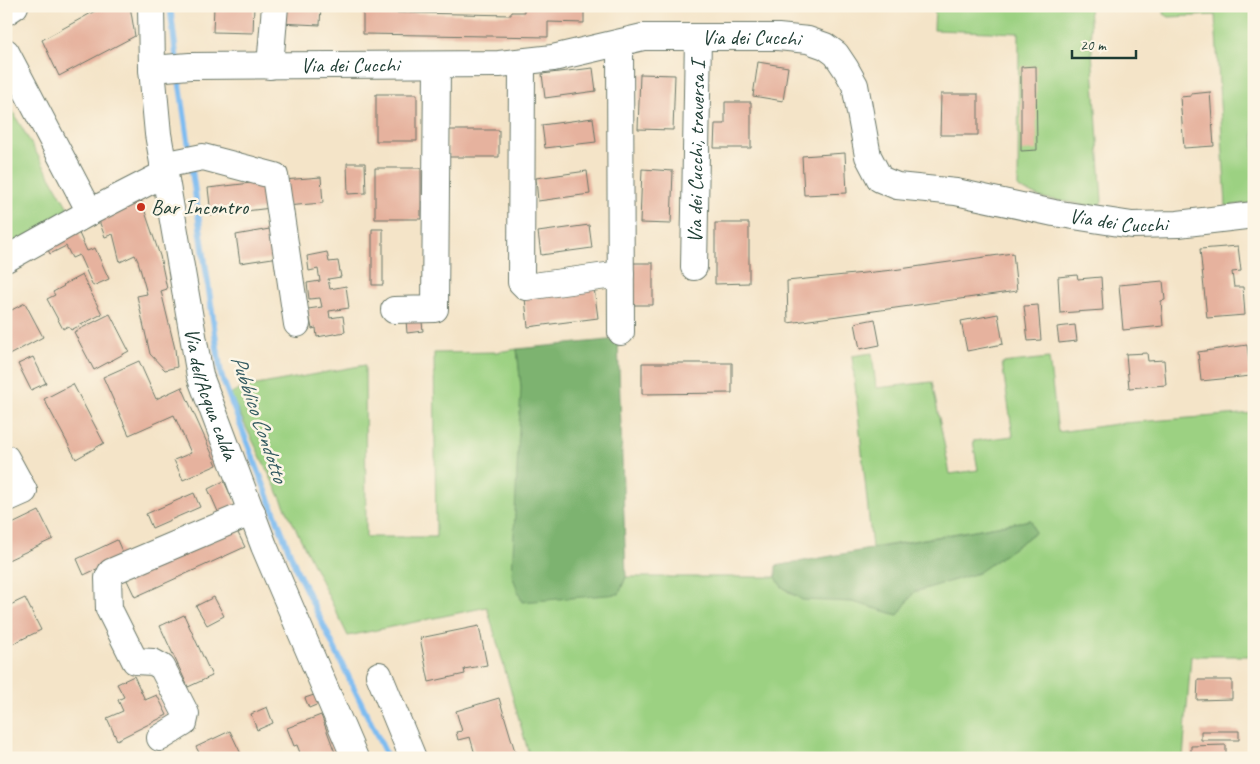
<svg xmlns="http://www.w3.org/2000/svg" width="1260" height="764" font-family="Caveat,sans-serif">
	<rect width="100%" height="100%" fill="#fcf5e5"/>
	<filter id="ink" filterUnits="userSpaceOnUse"><feTurbulence type="fractalNoise" baseFrequency=".02" numOctaves="2"/><feDisplacementMap in="SourceGraphic" scale="10" xChannelSelector="R" yChannelSelector="G"/><feConvolveMatrix kernelMatrix="1 2 1 2 8 2 1 2 1" color-interpolation-filters="sRGB"/></filter>
	<filter id="wash" filterUnits="userSpaceOnUse"><feTurbulence type="fractalNoise" baseFrequency=".0096" numOctaves="4" result="noise"/><feDisplacementMap in="SourceGraphic" scale="20" xChannelSelector="R" yChannelSelector="G"/><feGaussianBlur stdDeviation="1.12" result="paint"/><feColorMatrix in="noise" values="0 0 0 0 0 0 0 0 0 0 0 0 0 0 0 0 0 1.4 0 .05"/><feComposite in="paint" operator="in"/></filter>
	<g filter="url(#wash)">
		<rect width="100%" height="100%" fill="#f4e4c8"/>
		<!-- green -->
		<path fill="#9cd182" stroke="#5e875b" d="M935 6H1089L1102 201 1098 207 1043 198 1018 188 1019 33 934 30Z
			M1163 6H1254V203L1226 206 1215 15 1169 17 1164 14Z
			M6 100 71 213 6 249Z
			M517 349 521 387 619 594 626 577H776C793 609 824 597 853 602 868 604 883 611 898 615L914 592 978 573 1035 533 1031 520 872 548 852 356 872 353 876 388 932 382 950 474 978 470 973 441 1013 436 1002 363 1049 358 1058 432 1124 423 1254 413V656H1191L1183 758H530L487 607 348 636 230 394 246 387 365 365 366 537H436L434 353 497 352Z"/>
		<!-- forest -->
		<path fill="#7db370" stroke="#4e7852" d="M618 339 626 577 619 594 522 602 512 575 521 387 517 349Z
			M1031 520 1035 533 978 573 914 592 898 615 853 602 802 600 781 586 776 577V566Z"/>
		<g fill="none" stroke-linecap="round" stroke-linejoin="round">
			<!-- stream -->
			<path stroke="#7dbcf1" stroke-width="6" d="M170 6 177 62
				M178 72 190 154
				M191 164 221 375 297 571 388 758"/>
		</g>
		<g id="blocks">
			<!-- building -->
			<path fill="#e6b29e" d="M104 6H130L135 36 59 76 42 40Z
				M214 6H254L253 33 213 32Z
				M279 6H321L320 25 278 23Z
				M524 6H584V23L548 22V37L363 34V12L511 15V12H524Z
				M679 6H738V9L679 8Z
				M744 6H789V9L744 8Z
				M758 62 788 67 783 101 753 96Z
				M1036 66 1037 150 1021 151V67Z
				M593 68 596 91 545 98 542 74Z
				M640 74 675 75 673 130 638 129Z
				M1210 92 1214 146 1184 148 1180 97 1191 96V94Z
				M376 94H417V141H376Z
				M941 94H978V135H940Z
				M725 102H751V148H714L715 124H725Z
				M593 118 596 142 545 148 542 125Z
				M449 130H499V157H449Z
				M845 153 847 193 804 195 802 156Z
				M347 163H365L366 193 348 194Z
				M375 168H421V219H375Z
				M642 169 673 171 671 224 640 223Z
				M587 171 590 194 538 201 536 178Z
				M321 177 323 203 285 206 283 180Z
				M277 180 280 207 211 215 208 188Z
				M140 197 160 256 167 289 161 291 175 349 177 367 165 370 150 354 137 296 147 294 138 261 135 255 120 262 113 234 105 237 98 218Z
				M715 223H749V283L715 284Z
				M589 225 592 248 541 255 538 232Z
				M275 228 279 257 240 263 236 235Z
				M77 229 87 251 95 248 109 279 93 286 79 255 72 258 66 246 50 254 45 243Z
				M372 229H383V285H372Z
				M1238 246 1241 271 1232 272 1234 287H1243L1245 315 1207 318 1200 249Z
				M327 252 329 262 338 261 341 277 328 279 330 289 346 286 349 308 329 311 330 318 343 316 345 332 317 337 316 328 312 329 308 309 322 307 320 298 309 299 307 283 320 281 318 269 309 271 307 256Z
				M1013 253 1017 291 788 323 787 281 893 270Z
				M633 263H653V305H633Z
				M82 275 102 314 71 330 68 326 63 329 47 299 55 295 53 292 64 286 63 285Z
				M1077 275 1078 279 1101 277 1103 310 1060 313 1058 277Z
				M593 280 598 318 528 327 524 289Z
				M1163 281 1165 300 1161 301 1163 326 1123 330 1119 285Z
				M25 303 43 337 9 355 6 350V313Z
				M420 304 423 331 407 333 405 306Z
				M1038 305 1041 340 1028 341 1024 306Z
				M110 314 129 351 94 370 74 332Z
				M998 314 1003 344 967 351 961 321Z
				M875 319 880 345 860 349 855 323Z
				M1075 325 1077 341 1059 343 1057 327Z
				M1247 345 1251 376 1201 381 1198 352Z
				M1147 353 1148 361 1164 360 1166 385 1129 388 1126 354Z
				M33 357 46 383 31 390 18 364Z
				M139 361 156 399 182 387 217 465 183 480 174 460 191 453 174 415 129 435 103 377Z
				M642 363H732V393L642 394Z
				M73 384 104 443 76 459 44 399Z
				M224 481 236 507 219 514 208 489Z
				M194 493 200 507 152 528 146 514Z
				M39 511 53 539 6 561V527Z
				M237 531 245 547 135 597 125 576Z
				M117 540 124 556 84 575 77 559Z
				M214 597 224 616 207 625 196 606Z
				M25 598 41 630 6 647V607Z
				M184 615 212 676 188 687 160 626Z
				M479 626 487 665 464 669 465 674 429 682 420 638Z
				M134 676 145 700 157 695 167 715 117 740 107 718 123 711 118 700 124 697 117 684Z
				M1198 680H1232V699L1197 700Z
				M317 694 321 703 309 708 305 698Z
				M499 698 517 758H476L470 737 458 740 456 732 462 731 456 711Z
				M267 707 273 723 257 730 251 714Z
				M321 715 337 758H302L297 745 294 746 287 728Z
				M230 731 242 756 239 758H202L196 747Z
				M1201 731H1239V740H1201Z
				M1226 745V758H1191V746Z"/>
		</g>
	</g>
	<g filter="url(#ink)">
		<use href="#blocks" fill-opacity="0" stroke="#6a7768" stroke-width="1"/>
		<g fill="none" stroke-linecap="round" stroke-linejoin="round">
			<defs>
				<g id="minor">
					<path id="s1" d="M151 6 152 69 158 134 200 376 264 546 355 758"/>
					<path d="M6 12 15 6"/>
					<path d="M620 43 621 332"/>
					<path d="M6 52 90 212"/>
					<path d="M522 62 521 282 526 287 621 274"/>
					<path d="M270 66 275 6"/>
					<path id="s2" d="M152 69 190 66 499 64 553 58 643 37H778L808 40 825 46 836 54 846 69 855 85 868 156 880 179 897 186 956 192 1054 213 1132 225 1178 224 1254 215"/>
					<path d="M163 165 203 157 275 176 297 324"/>
					<path d="M6 259 90 212 164 174"/>
					<path id="s3" d="M694 267 698 37"/>
					<path d="M394 310 435 309 437 65"/>
					<path d="M6 458 24 491 6 499"/>
					<path d="M379 675 413 758"/>
					<path d="M160 738 184 723 186 714 162 667 153 662 135 661 109 609 108 578 111 572 252 512"/>
				</g>
			</defs>
			<!-- minor casing -->
			<use href="#minor" stroke="#6a7768" stroke-width="28"/>
			<!-- minor -->
			<use href="#minor" stroke="#fff" stroke-width="26"/>
		</g>
	</g>
	<!-- markers -->
	<circle fill="#c8321e" stroke="#fcf5e5" stroke-width="2" cx="141" cy="207" r="5"/>
	<g text-anchor="middle" stroke-width="5" stroke-linejoin="round" paint-order="stroke">
		<!-- street labels -->
		<g font-size="21" fill="#1f3d34" stroke="#fcf5e5">
			<text dy="7" stroke="none"><textPath href="#s2" startOffset="602">Via dei Cucchi</textPath></text>
			<text dy="7" stroke="none"><textPath href="#s2" startOffset="198">Via dei Cucchi</textPath></text>
			<text dy="7" stroke="none"><textPath href="#s3" startOffset="115">Via dei Cucchi, traversa I</textPath></text>
			<text dy="7" stroke="none"><textPath href="#s2" startOffset="1068">Via dei Cucchi</textPath></text>
			<text dy="7" stroke="none"><textPath href="#s1" startOffset="394">Via dell'Acqua calda</textPath></text>
		</g>
		<!-- poi labels -->
		<g font-size="21" fill="#1f3d34" stroke="#fcf5e5" text-anchor="start">
			<text x="151" y="214">Bar Incontro</text>
		</g>
		<!-- water labels -->
		<g font-size="22" font-style="italic" fill="#365d63" stroke="#fcf5e5">
			<text transform="translate(260 418) rotate(71)" y="8">Pubblico Condotto</text>
		</g>
	</g>
	<!-- margin -->
	<rect width="1260" height="764" fill="none" stroke="#fcf5e5" stroke-width="25"/>
	<!-- scale -->
	<path d="M1072 50v8h64v-8" fill="none" stroke="#1f3d34" stroke-width="2.5"/>
	<text x="1080" y="50" font-size="15" fill="#1f3d34" stroke="#fcf5e5" stroke-width="4" paint-order="stroke">20 m</text>
</svg>
